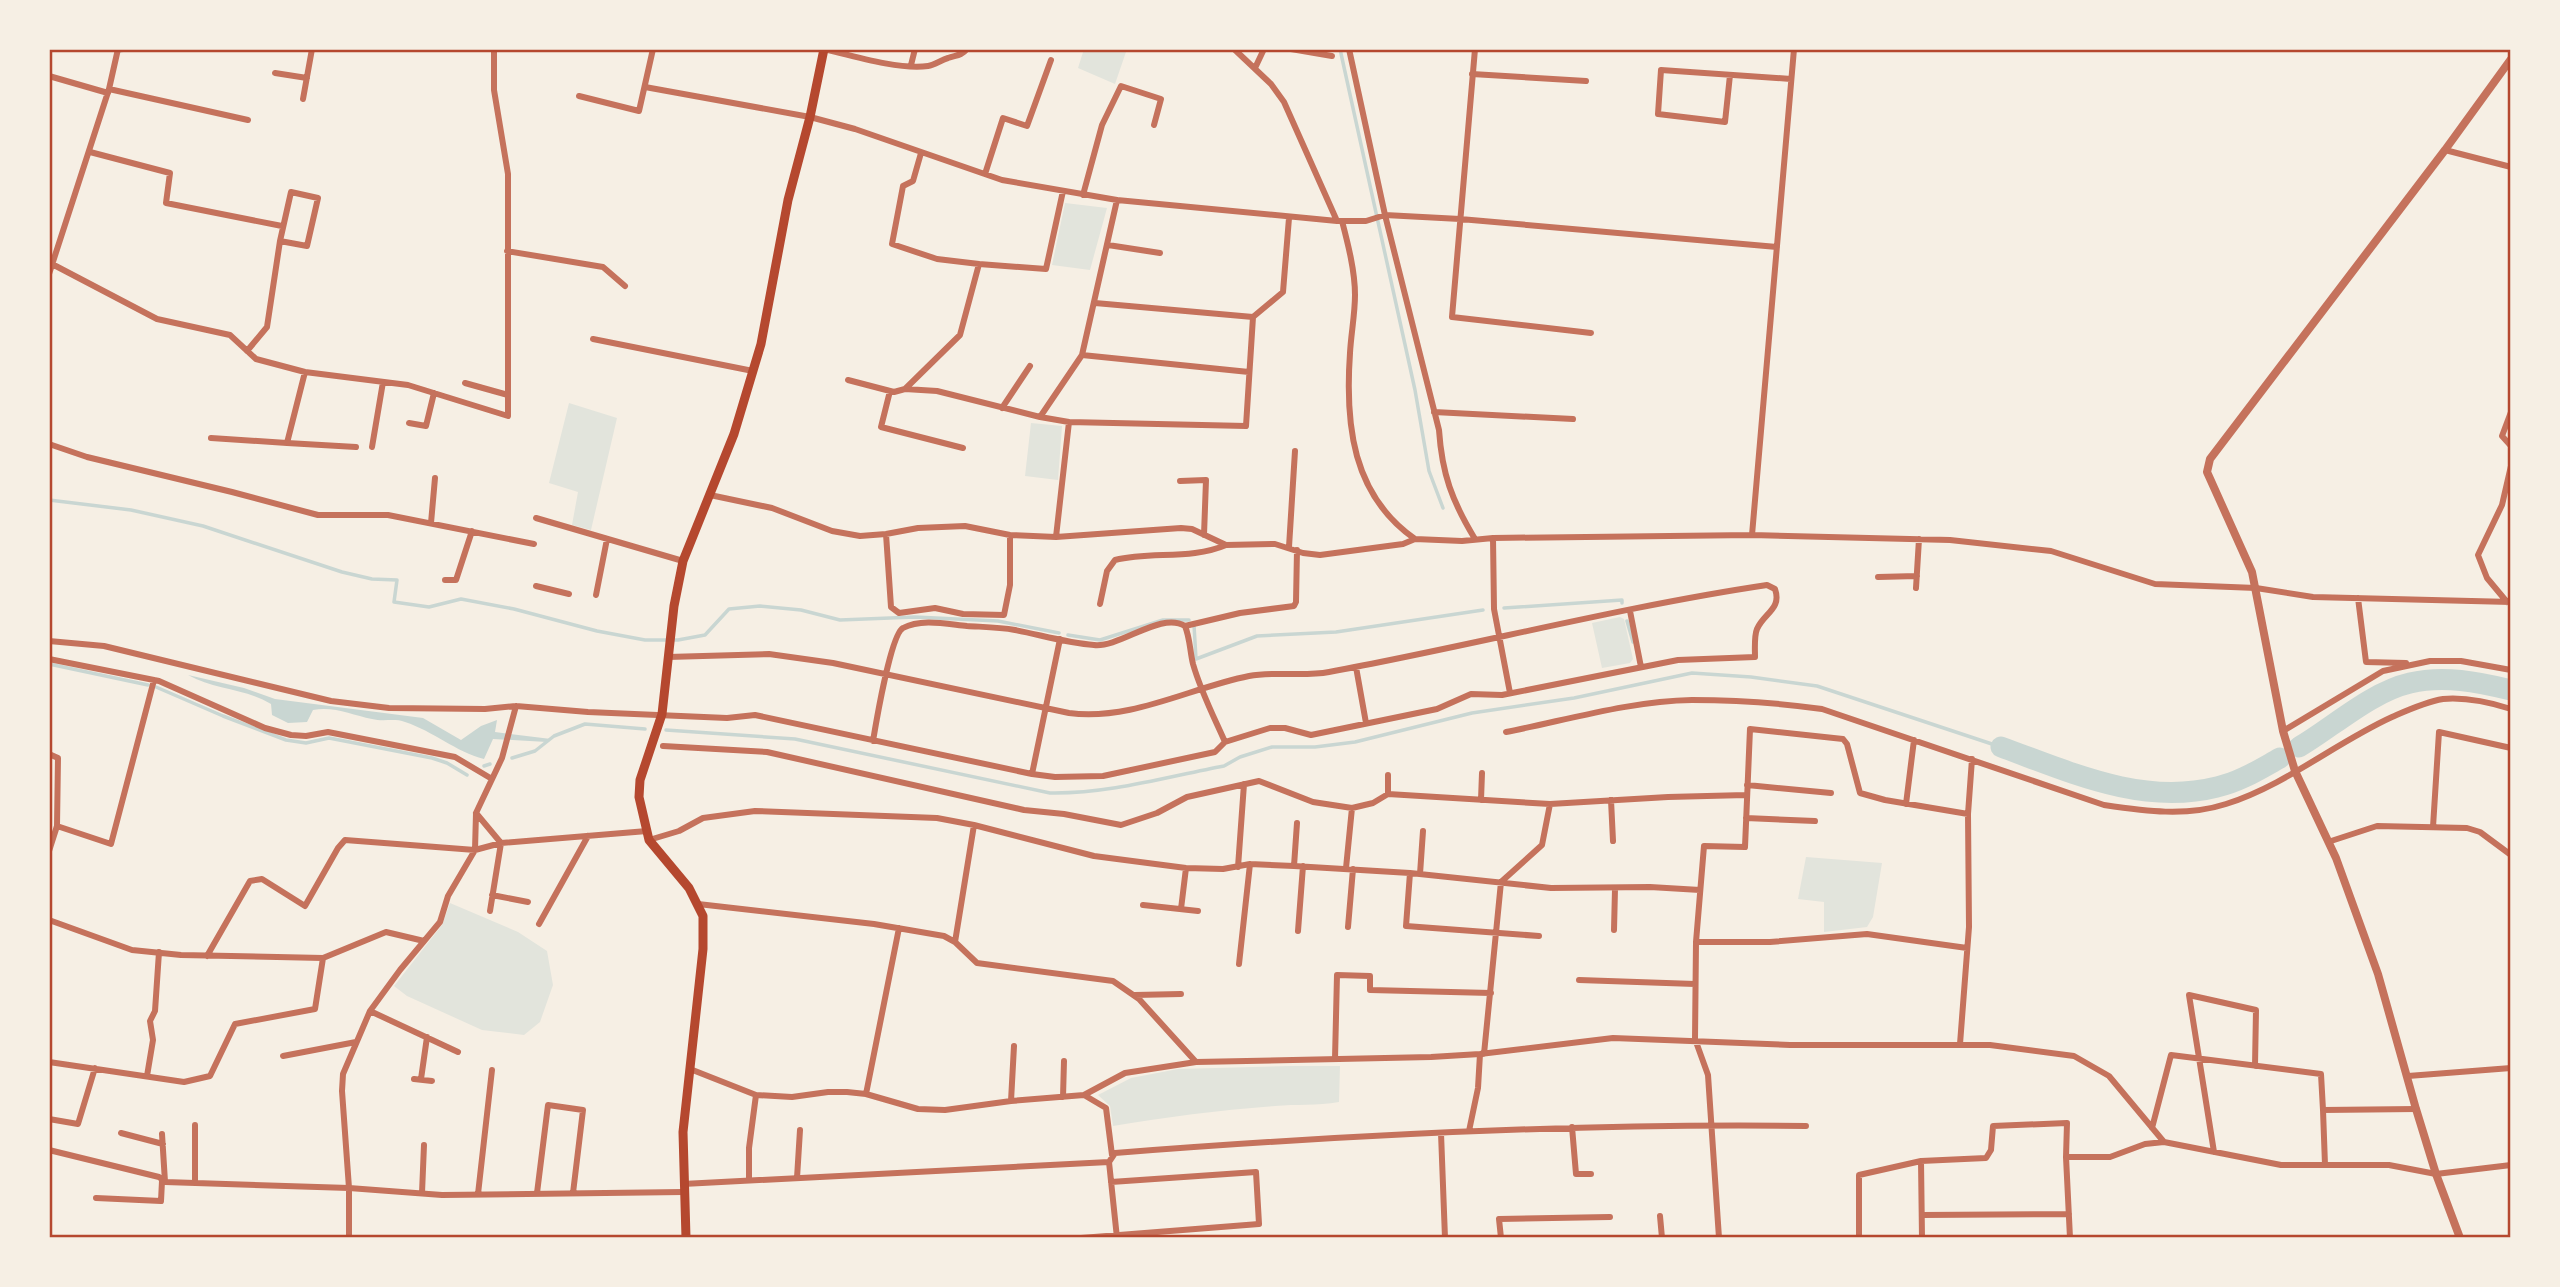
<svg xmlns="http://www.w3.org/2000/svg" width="2560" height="1287" font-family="Inter,sans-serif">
	<rect width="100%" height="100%" fill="#f6efe4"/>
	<!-- green -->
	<path fill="#e2e4dc" d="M1084 49H1127L1115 84 1078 68Z
		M1065 203 1107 208 1090 270 1052 265Z
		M569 403 617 418 591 530 572 525 578 492 549 483Z
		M1031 423 1062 426 1058 480 1025 476Z
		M1620 617 1624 619 1633 659 1630 663 1602 668 1592 623Z
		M1806 857 1882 863 1873 917 1867 927 1824 932V902L1798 899Z
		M450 903 518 932 547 951 553 985 540 1022 524 1035 482 1030 407 996 394 986 442 925Z
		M1290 1066H1340L1339 1102C1317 1106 1296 1104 1275 1106 1220 1110 1167 1117 1113 1126L1110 1106 1098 1095 1131 1078 1178 1069Z"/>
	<!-- water -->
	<path fill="#c9d6d2" d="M188 675 244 688 275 699 423 718 461 740 481 726 497 720 495 732 551 739 547 742 493 739 484 759C456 752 433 731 405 722 395 718 383 722 372 719 352 715 334 706 313 710L307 722 288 723 272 715 271 704C245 688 214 690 188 675Z"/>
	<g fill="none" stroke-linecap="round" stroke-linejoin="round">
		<!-- stream -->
		<path stroke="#c9d6d2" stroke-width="3.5" d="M1340 49 1415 390 1429 471 1443 508
			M120 51 128 49
			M49 500 131 510 203 526 342 572 372 579 397 580 394 602 429 607 461 599 514 609 597 631 645 640H678L705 635 729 609 760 606 801 610 840 620 915 617 998 621 1059 633
			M1504 608 1622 600V603
			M1627 621 1633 642
			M1194 625 1196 659 1257 636 1336 632 1483 610
			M1068 635 1100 640 1163 620H1189
			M49 664 148 685
			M156 687 223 716 286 740 306 743 329 738 432 758 447 763 467 775
			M666 730 795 739 1050 793C1109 794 1166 777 1224 766L1240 757 1272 747H1315L1355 742 1472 713 1574 698 1692 673 1751 677 1817 686 2001 747
			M512 758 535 751 554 736 585 724 645 729
			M484 766 490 764"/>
		<!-- river -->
		<path stroke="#c9d6d2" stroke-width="21" d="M2001 747C2070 772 2142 806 2217 787 2240 782 2260 769 2280 758
			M2299 747C2333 727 2371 692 2410 683 2444 675 2478 682 2511 690"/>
		<!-- minor -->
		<path stroke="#c5725c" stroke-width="6" d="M824 49C853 56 899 70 928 66 935 65 941 60 948 58 956 55 961 56 967 49
			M1234 49 1271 84 1284 102 1337 221
			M1291 49 1332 56
			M1349 49 1385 215 1439 430C1442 474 1452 501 1475 539
			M1475 49 1452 317 1591 333
			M911 65 915 49
			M1255 68 1264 49
			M275 73 307 78
			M1472 74 1586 81
			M1730 75 1725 122 1658 114 1661 70 1791 79
			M49 76 108 93
			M645 87 810 117 855 129 1002 180 1117 200 1337 221H1366L1385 215 1460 219 1777 247
			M109 89 248 120
			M579 96 639 111 653 49
			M303 99 312 49
			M2445 150 2511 167
			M90 152 170 173 166 203 282 226
			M921 153 913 181 903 186 892 244 937 259 979 264
			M985 174 1003 118 1027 126 1051 60
			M1083 195 1102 125 1121 86 1161 99 1154 125
			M1342 221C1348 244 1355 271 1355 295 1355 314 1351 334 1350 353 1345 424 1352 495 1415 539
			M1108 245 1160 253
			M507 251 603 267 625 286
			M52 264 157 319 230 335 256 359 305 372 408 385 508 416V174L494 90V49
			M49 274 109 89 118 49
			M1095 303 1253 317
			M593 339 753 371
			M247 351 267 327 280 241 307 246 318 198 291 192 280 241
			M1082 355 1117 200
			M848 380 894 392 905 389 937 391 1040 417
			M465 383 508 395
			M905 389 960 335 979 264 1046 269 1063 191
			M890 391 881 427 963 448
			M1002 408 1030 366
			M1434 412 1573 419
			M2511 412 2502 436 2511 446
			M1069 422 1040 417 1082 355 1249 372
			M409 423 426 426 434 393
			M211 438 287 443 305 372
			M287 443 356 447
			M49 444 87 457 232 492 318 515H388L534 544
			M372 447 383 382
			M1180 481 1206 480 1204 535
			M710 495 772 508 832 531 860 536 886 534 918 528 965 526 1010 535 1056 537 1181 528 1192 529 1226 545 1275 544 1303 553 1320 555 1403 544 1415 539 1462 541 1493 538 1752 535 1950 540 2051 551 2155 584 2256 588 2313 597 2511 602
			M536 518 683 561
			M431 523 435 478
			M886 534 891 607 899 613 935 608 963 614 1004 615 1010 585V535
			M1752 535 1794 49
			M1056 537 1069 422 1246 426 1253 317 1283 292 1289 218
			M1493 538 1494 609 1510 693
			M1289 547 1295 451
			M1878 577 1917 576
			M445 580H456L472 531
			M536 586 569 594
			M1916 588 1919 539
			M596 595 607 539
			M2358 598 2366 662 2406 663
			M2507 602 2487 578 2478 555 2502 505 2511 466
			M1100 604 1107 571 1115 560C1151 551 1191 560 1226 545
			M1630 611 1641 667
			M1185 626 1240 613 1294 606 1296 602 1297 550
			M49 641 104 646 331 701 389 708 485 709 516 706 588 712 727 718 755 715 1032 774 1055 777 1103 776 1215 752 1225 742 1270 728H1285L1311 735 1437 709 1471 694 1502 695 1678 660 1755 657C1755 649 1754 636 1757 629 1764 613 1782 609 1775 589L1767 585C1620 607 1475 645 1329 672 1303 677 1275 671 1249 676 1189 688 1132 721 1069 713L833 663 769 654 668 657
			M49 659 159 681 265 728 291 735 306 736 328 732 455 757 492 779
			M1356 667 1366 723
			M2283 731 2383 671 2430 661H2461L2511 670
			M1506 732C1567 720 1630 701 1692 700 1736 700 1779 703 1822 709L2104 805C2145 811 2186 817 2226 804 2286 785 2335 743 2392 717 2408 710 2425 702 2443 699 2466 697 2489 702 2511 709
			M873 741C876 723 891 634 903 628 921 618 947 624 967 626 983 627 999 627 1015 630 1041 635 1067 643 1094 645 1120 648 1161 611 1185 626 1190 638 1190 652 1193 664 1201 692 1214 717 1225 742
			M663 746 767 752 1024 810 1064 814 1121 825 1157 813 1187 797 1259 781 1313 802 1352 808
			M49 754 58 758 57 826 49 851
			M1032 774 1060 639
			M1388 775V794
			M1747 785 1831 793
			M1481 800 1482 773
			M1611 800 1613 841
			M1906 804 1914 740
			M476 813 501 843 490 911
			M1746 818 1815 821
			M57 826 111 844 154 680
			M2433 827 2439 732 2511 748
			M649 840 679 831 703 818 755 811 937 818 974 825 1094 856 1186 868 1223 869 1250 864 1294 866 1410 873 1551 888 1650 887 1700 890
			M2328 842 2377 826 2467 828 2480 832 2511 855
			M1294 866 1297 823
			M1238 867 1244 784
			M1346 868 1352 808 1373 803 1388 794 1550 804
			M1410 873 1406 926 1539 936
			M1420 874 1423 831
			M492 895 528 902
			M698 904 874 924 944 936 955 942 977 963 1113 981 1139 999 1196 1062 1431 1057 1480 1054 1613 1038 1790 1045H1990L2074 1056 2109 1076 2164 1142
			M1143 905 1198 911
			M1181 909 1186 868
			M49 920 132 950 181 955 323 958 386 932 424 941
			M539 924 588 836
			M1348 927 1353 869
			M1614 930 1615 889
			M1298 931 1303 866
			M955 942 974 825
			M1696 942H1770L1867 934 1967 948
			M207 956 250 881 262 879 305 906 338 848 345 840 475 850 501 843 647 831
			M1239 964 1250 864
			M1579 980 1695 984
			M1135 995 1181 994
			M370 1011 458 1052
			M1960 1044 1969 927 1968 814 1972 759
			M1484 1054 1501 882 1542 845 1550 804 1668 797 1746 795
			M283 1056 356 1042
			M1335 1059 1337 975 1370 976V990L1491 993
			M49 1062 184 1082 210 1076 235 1024 315 1009 323 958
			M690 1069 756 1095 792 1097 828 1092H847L866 1094 918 1109 945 1110 1011 1101 1084 1095 1125 1073 1196 1062
			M147 1076 153 1040 150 1021 155 1011 159 952
			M2408 1076 2511 1068
			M414 1079 432 1081
			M421 1079 427 1037
			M866 1094 899 928
			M1084 1095 1106 1108 1112 1155
			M1063 1097 1064 1061
			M1011 1101 1014 1046
			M49 1119 78 1124 95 1068
			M1572 1127 1576 1174H1591
			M2152 1128 2171 1055 2321 1074 2323 1110
			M1469 1131 1478 1088 1480 1054
			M121 1133 163 1144
			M1441 1133 1445 1238
			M162 1134 165 1182
			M49 1150 159 1177 165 1182 349 1188 442 1195 683 1192
			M2214 1152 2189 995 2256 1010 2255 1066
			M1921 1161 1922 1238
			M2325 1165H2389L2436 1174 2511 1165
			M797 1178 800 1130
			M749 1180V1148L756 1095
			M195 1183V1125
			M683 1184 1109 1162
			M422 1193 424 1145
			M537 1193 548 1105 583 1110 573 1193
			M478 1194 492 1070
			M96 1198 161 1201 162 1181
			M1922 1215 2069 1214
			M1660 1216 1662 1238
			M349 1238V1188L342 1091 343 1074 370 1011 400 970 440 922 448 896 475 850 476 813 502 758 516 706
			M1081 1238 1259 1224 1256 1172 1111 1182
			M1117 1238 1109 1162 1115 1153C1345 1135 1575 1123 1806 1126
			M1501 1238 1499 1219 1610 1217
			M1719 1238 1708 1075 1695 1039 1696 942 1704 846 1745 847 1750 729 1843 739 1847 744 1860 793 1885 800 1968 814
			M1859 1238V1175L1921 1161 1986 1158 1991 1150 1993 1126 2067 1123 2066 1157
			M2070 1238 2066 1157H2110L2145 1144 2164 1142 2281 1165H2325L2323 1110 2416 1109"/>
		<!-- tertiary -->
		<path stroke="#c5725c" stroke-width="8" d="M2460 1238 2436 1174 2416 1109 2378 974 2336 858 2295 771 2283 731 2252 572 2207 472 2210 459 2445 150 2511 59"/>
		<!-- secondary -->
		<path stroke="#b5482f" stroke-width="9" d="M686 1238 683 1132 703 949V916L689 888 649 840 639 797 640 780 662 714 674 606 683 561 734 434 761 344 788 200 810 117 824 49"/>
	</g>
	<!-- border -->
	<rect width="2560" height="1287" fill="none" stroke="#f6efe4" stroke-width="102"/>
	<rect x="51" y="51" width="2458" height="1185" fill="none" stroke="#b5482f" stroke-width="2.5"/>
</svg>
